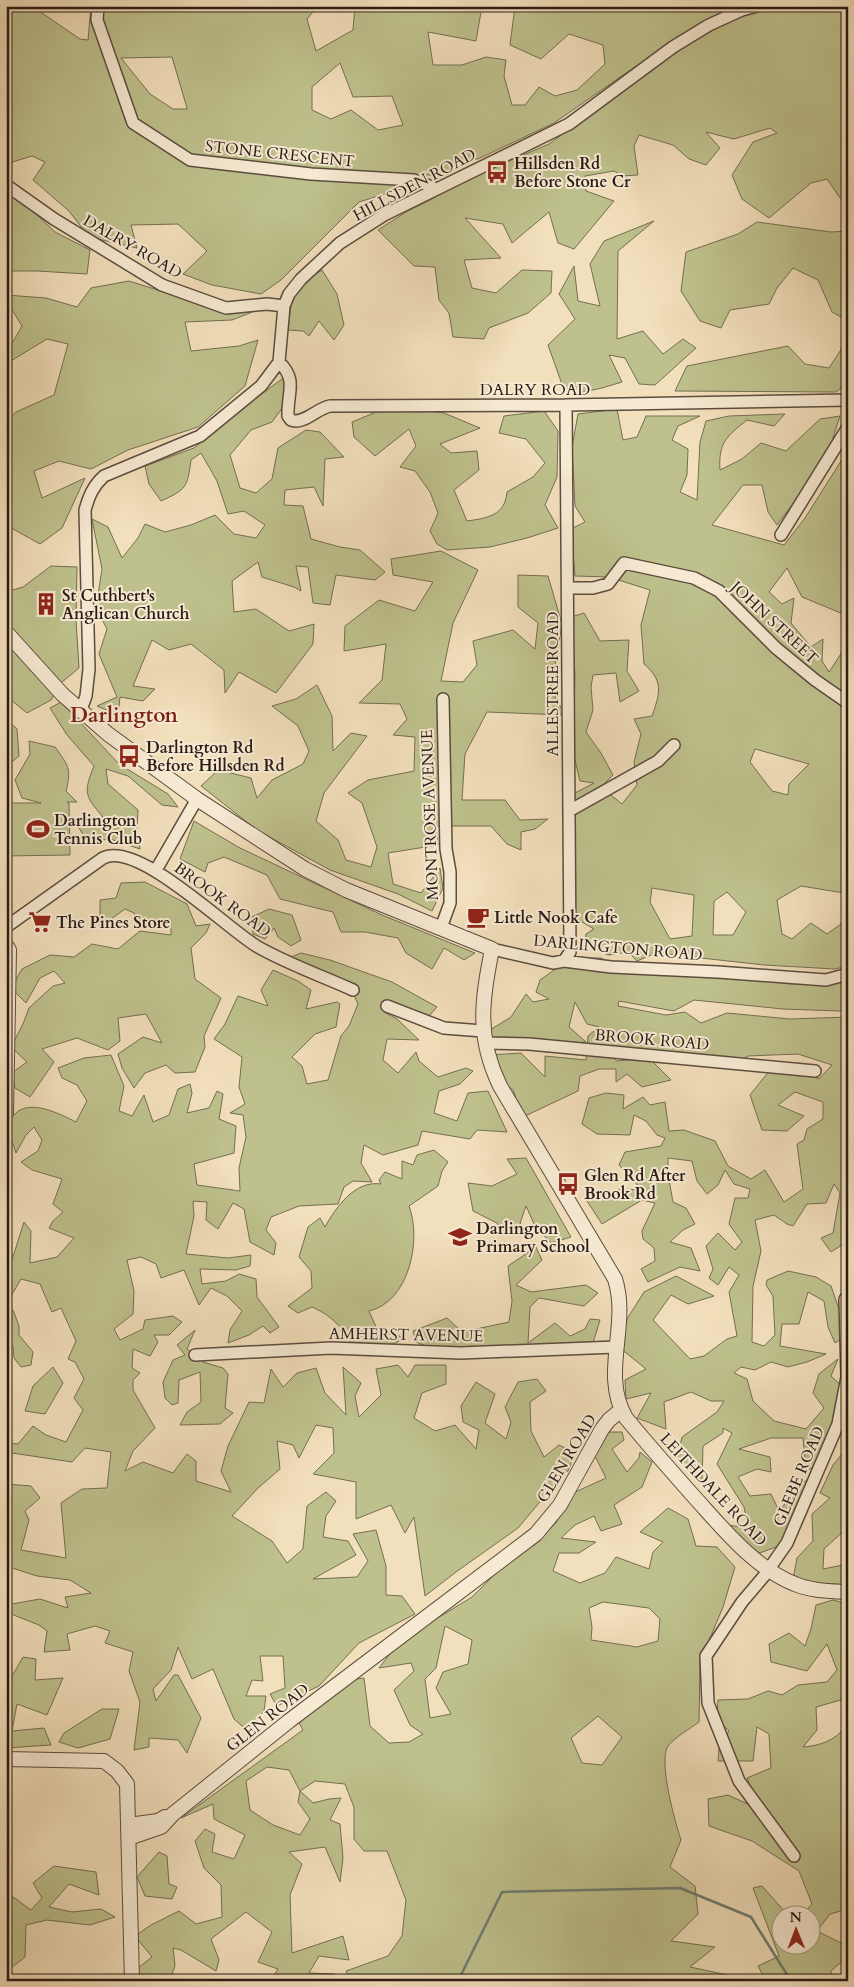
<svg xmlns="http://www.w3.org/2000/svg" width="854" height="1987" font-family="Cardo,serif">
	<rect width="100%" height="100%" fill="#f2dfbb"/>
	<filter id="stains"><feTurbulence type="fractalNoise" baseFrequency=".004" numOctaves="4"/><feColorMatrix values="0 0 0 0 .2 0 0 0 0 .09 0 0 0 0 .02 0 0 0 .5 -.17"/></filter>
	<radialGradient id="worn" r=".72"><stop offset=".6" stop-color="#630" stop-opacity="0"/><stop offset="1" stop-color="#630" stop-opacity=".3"/></radialGradient>
	<!-- green -->
	<path fill="#bec18d" stroke="#746e52" fill-rule="evenodd" d="M6 6H36V9L80 39 88 40 91 6H318L307 19 316 51 353 30 355 6H482L476 41 428 32 433 65H462L486 57 506 60 504 76 512 105H525L539 87 555 96 577 90 605 64 603 45 569 34 541 59 510 45 515 6H848V203L840 198 827 179 811 183 769 218 742 199 732 175 753 142 777 133 770 128 734 139 706 132 720 148 706 165 689 159 673 145 639 135 634 146 638 175 623 176 614 171 585 176 586 191 614 201 574 249 558 243 549 212 512 243 503 224 465 218 501 258 464 260 472 288 496 293 522 270 552 271 551 293 528 313 489 328 484 339 453 337 449 313 439 300 435 267 414 266 378 230 406 212 432 199 455 184 549 144 589 115 658 61 636 66 554 123 478 159H457L445 175H412L407 187 359 202 281 280 261 294 212 285 183 274 207 251 178 224 131 225 137 248 89 237 69 211 33 180 45 162 32 156 6 164ZM172 57 187 108V109H173L150 94 121 58ZM340 63 353 97 392 96 403 125 378 130 351 110 331 119 312 110V87Z
		M6 189H10L55 232 90 250 87 274 37 271H6Z
		M654 221 618 251 617 339 643 331 663 354 683 339 696 348 655 385 639 384 625 358 609 355 622 382 602 388 579 393 563 387 548 345 575 319 559 294 574 266 578 301 600 306 590 264 604 241Z
		M757 222 831 232 848 231 846 263 848 267V321L832 312 818 280 793 268 777 288 769 304 730 310 721 328 700 321 681 291 686 252 738 234Z
		M322 270 337 294 344 325 334 340 319 321 309 336 303 331 288 330 293 288Z
		M129 281 180 297 260 309 232 320 185 322 191 351 239 346 258 340 245 386 198 427 128 450 91 469 59 461 34 471 42 498 85 478 62 528 40 544 6 525V421L16 412 54 395 68 344 47 339 6 364V354L22 326 6 300V295L46 298 77 307 91 288Z
		M848 339V383L836 392 675 391 687 366 788 346 805 364 829 368Z
		M290 373 297 388 272 422 251 430 230 455 240 488 256 493 272 479 278 448 306 430 320 432 344 457 325 459 323 506 314 487 285 490 284 505 303 506 311 539 340 547 360 550 385 572 375 580 336 575 330 605 313 603 308 567 296 566 301 591 294 587 262 577 258 562 232 581 234 612 256 609 289 631 314 624 313 644 276 693 239 672 225 693 224 670 191 644 169 650 152 640 133 686 155 689 143 701 120 697 118 715 97 706 117 697 99 654 107 629 96 608 102 569 92 519 108 527 122 558 138 538 145 524 165 532 191 525 215 515 234 534 256 538 265 525 244 511 228 514 217 481 201 453 191 460C187 488 187 489 161 501L149 484 145 466 194 448 232 416Z
		M391 406 444 413 480 428 440 444 451 453 477 451 479 470 454 490 467 521C487 518 505 516 507 492L533 477 545 463 526 439 499 433 504 416 544 411 558 431 557 477 545 505 558 528 527 538 490 547 447 550 437 544 430 531 438 513 430 492 415 471 400 467 416 446 409 429 375 456 354 437 352 422Z
		M617 409 623 440 637 437 646 416H700L678 426 672 440 688 449 687 475 680 492 697 500 700 442 706 421 729 416 785 414 774 426 747 420C727 436 718 443 720 470L742 459 761 443 786 451 820 419 840 416 826 459 777 525 768 512 762 485H743L712 525 784 545 805 518 848 450V616L802 597 787 568 769 592 782 604 794 598 791 623 811 647 823 639 822 661 829 672 848 643V898L844 893 801 886 777 900 782 934 792 939 811 923 827 934 848 919V966L835 969 764 965 656 953 637 961 628 952 608 955 585 944 586 934 594 929 570 915 571 810 581 812 573 794 594 783 580 781 573 752 575 675 571 617 584 613 600 641 629 640 627 671 639 691 620 702 616 673 593 675 591 687 593 710 586 732 601 753 613 775 601 787 622 804 637 785 634 762 641 734 634 719 652 716C660 693 664 681 644 664L641 625 650 590 609 577 575 576 571 529 585 522 575 506 572 447 578 414ZM755 749 809 764 789 784 788 795 772 791 750 762ZM652 888 694 895 692 936 670 939 650 902ZM727 892 746 912 733 935H713L714 901Z
		M441 551 478 570 453 623 441 681 463 682 477 665 473 641 513 630 535 649 538 623 518 607V575L548 576 562 624 551 689 565 715 487 712 465 754 462 800H505L520 820 548 819 535 829 521 832V850L507 844 491 826H436L438 845 388 853 393 884 421 893 440 868 443 888 432 911 398 894 330 870 257 830 201 786 218 770 251 778 257 798 272 780 303 764 309 751 298 726 272 706 296 699 317 685 332 716 333 751 351 733 367 736 324 793 316 821 338 840 346 860 371 867 377 847 362 803 348 793 368 780 414 771 415 737 393 735 407 719 400 704 359 703 382 680 386 644 344 651 345 626 379 600 415 611 433 582 393 575 391 559Z
		M51 566 77 567 76 620 79 668 61 683 51 700 27 713 6 696V592L23 587Z
		M61 702 119 764 168 794 178 807 162 805 128 776 106 769 108 784 138 810 137 830 140 849 110 839 88 842 77 825 93 819 103 817C85 796 83 793 94 766L67 735 50 708Z
		M6 719 17 729 19 756 6 767Z
		M29 741 55 747C68 765 72 769 66 791L77 802H67L69 803 70 855 6 856V803H41L22 798 15 780 30 754Z
		M194 821 240 848 382 915 475 953 464 960 444 948 432 969 406 953 398 938 365 932H341L333 912 280 899 267 875 224 857 208 863 205 872 180 859Z
		M145 882 187 904 196 926 210 924 206 933 191 948 195 979 221 998 204 1036 205 1047 195 1072 175 1073 166 1065 145 1073 134 1088 122 1068 118 1054 143 1037 162 1043 146 1014 118 1018 120 1041 108 1050 77 1038 42 1049 54 1062 30 1097 15 1088 13 1072 27 1062 11 1047 23 1024 29 1008 53 986 65 983 54 971 40 978 26 1003 11 988 22 969 50 955 74 957 92 944 118 949 140 931 171 935V920H137L134 913 125 909 100 927V900L116 898 121 883Z
		M269 909 292 915 301 940 291 946 278 937 274 928 265 939 253 934 252 917Z
		M301 953 330 960 392 982 437 1007 429 1016 390 1000 384 1012 397 1019 419 1040 387 1039 383 1060 398 1073 416 1052 419 1061 438 1077 466 1068 473 1071 460 1084 439 1091 434 1113 457 1121 468 1093 488 1091 507 1132 477 1130 470 1139 422 1131 418 1145 383 1155 364 1145 361 1163 372 1182 353 1181 344 1187 338 1204 299 1206 271 1217 266 1230 276 1243 274 1255 250 1242 244 1209 233 1203 218 1229 206 1220 207 1202 193 1201 194 1216 186 1254 228 1258 251 1255 250 1266 236 1270 200 1269 202 1284 226 1281 239 1274 256 1279 257 1297 279 1327 270 1333 263 1326 249 1335 228 1343 230 1330 242 1311 227 1296 211 1288 199 1305 184 1270 161 1278 156 1264 141 1257 127 1260 134 1291 133 1314 114 1329 120 1340 143 1329 145 1320 173 1316 182 1322 169 1335H154L158 1342 150 1356 133 1349 132 1368 140 1373 133 1380V1390L155 1428 133 1451 125 1471 143 1462 173 1473 187 1454 196 1461V1481L231 1492 221 1471 228 1446 249 1402 264 1403 271 1369 283 1387 297 1373 316 1368 325 1393 346 1415 343 1367 361 1383 355 1396 359 1417 381 1395 376 1369 398 1365 408 1377 415 1365H446V1384L422 1393 414 1418 435 1431 455 1425 476 1449 479 1430 463 1422 461 1406 476 1382 495 1394 485 1423 506 1439 511 1422 505 1407 518 1382 537 1379 546 1391 530 1402 531 1431 544 1457 559 1445 575 1453 568 1471 554 1473 555 1484 518 1528 456 1572 425 1596 414 1517 405 1533 391 1505 356 1519V1482L313 1474 334 1453 333 1428 316 1425 299 1458 293 1445 277 1441 280 1469 258 1488 232 1516 272 1541 287 1563 303 1549 307 1506 326 1492 336 1501 326 1516 323 1537 348 1541 356 1555 313 1579 357 1577 368 1561 353 1534 376 1530 386 1566V1595L402 1596 415 1614 359 1643 319 1686 277 1706 270 1694 285 1688 283 1656H260L263 1681 252 1680 246 1696H266L264 1711 249 1732 234 1719 213 1669 192 1679 178 1647 171 1670 153 1689 156 1701 174 1675H178L201 1718 187 1753 178 1740 149 1738V1747L134 1750 140 1702 129 1671 133 1652 105 1643 110 1631 95 1626 67 1634 70 1650 44 1652 47 1631 39 1625 6 1612V1605L40 1599 68 1608 65 1597 91 1593 70 1580 37 1576 6 1566V1484L31 1486 40 1498 25 1511 29 1520 21 1550 66 1558 61 1503 82 1489 107 1488 111 1452 85 1448 72 1462 12 1453 6 1446V1443L18 1444 33 1426 46 1435 66 1442 83 1410 74 1398 84 1379 75 1362 68 1359 76 1341 61 1308 52 1312 40 1284 21 1279 6 1305 11 1263 24 1222 31 1231 30 1263 57 1257 74 1238 49 1228 53 1221 63 1212 53 1204 62 1179 32 1170 21 1162 38 1151 42 1140 34 1127 26 1135 16 1153 7 1126C9 1122 12 1116 16 1113 31 1099 60 1114 76 1122L87 1101 77 1085 62 1078 58 1068 84 1058 111 1055 124 1086 119 1111 132 1116 144 1095 153 1122 169 1115 178 1089 190 1084 192 1093 187 1113 209 1108 217 1091 223 1094 219 1119 236 1126 234 1153 194 1164 197 1185 240 1191 239 1168 246 1137 243 1115 230 1113 245 1104 239 1087 242 1057 214 1039 225 1024 238 996 268 1006 261 990 273 970 298 981 311 990 306 1009 337 1002 340 1004 336 1027 315 1034 292 1057 302 1066 307 1084 328 1080 341 1036 349 1026 358 1004 351 989 286 959Z
		M587 958H601L621 969 712 973 790 984 836 983 848 980V1009L840 1011 783 1009 694 1000 674 1011 619 1001 618 1006 666 1015 685 1012 701 1023 727 1013 790 1019 848 1017V1155L844 1159 848 1167V1241L831 1252 821 1238 833 1233 840 1193 834 1184 826 1203 807 1204 793 1226 787 1224 774 1215 755 1220 761 1251 753 1286 752 1342 764 1346 775 1335 773 1296 766 1285 767 1280 788 1271 816 1277 831 1286 848 1335 835 1343 828 1327 824 1301 808 1292 799 1324H782L780 1346 826 1354 807 1362 788 1367 771 1362 755 1370 741 1367 734 1373 747 1379 753 1401 774 1421 806 1429 824 1408 813 1393 819 1374 838 1359 831 1376 845 1389 825 1446 829 1460 806 1471 803 1438H771L739 1449 770 1457 771 1472 757 1469 738 1477 750 1496 771 1494 779 1511 802 1483 817 1474 784 1544 757 1554 721 1524 748 1528 744 1507 717 1464 732 1433 723 1428V1433L703 1446 702 1481 677 1459 682 1437 717 1412 724 1401H711L691 1392 664 1402 666 1429 637 1418 651 1393 626 1399 625 1380 646 1369 620 1348 627 1319 644 1292 676 1276 714 1296 688 1304 671 1295 653 1320 690 1359 704 1356 727 1339 737 1336 729 1292 739 1275 729 1267 718 1285 709 1278 713 1269 706 1246 718 1233 735 1250 742 1242 729 1224 735 1198H748L750 1189 734 1184 725 1170 718 1185 707 1194 697 1181 692 1161 668 1158V1174L673 1202 686 1208 695 1224 683 1230 670 1242 691 1248 700 1271 680 1267 648 1282 641 1269 655 1261 654 1248 643 1239 642 1231 655 1203 642 1200 602 1224 587 1201 621 1189 642 1190 619 1165 625 1152 661 1146 665 1138 657 1135 646 1121 634 1115 630 1135 597 1134 582 1124 589 1098 606 1093 624 1095 623 1109 643 1097 650 1105 665 1102 669 1131 684 1130 715 1141 728 1166 751 1179 765 1170 784 1202 803 1189 797 1144 804 1140 807 1129 823 1119V1102L795 1092 778 1105 804 1116 787 1131 762 1130 750 1095 774 1065 792 1066 819 1079 832 1065 798 1054 748 1056 728 1067 700 1054 671 1060 606 1052 617 1061 649 1058 671 1080 642 1087 627 1074 616 1082V1069H599L580 1076 578 1091 523 1117 513 1090 486 1069 489 1055 521 1053 545 1077V1056L586 1060 588 1036 599 1027 587 1024 575 1002 569 1027 586 1042 547 1046 492 1038 490 1030 511 1017 526 994 533 1002 549 999 536 992 540 980 557 968Z
		M434 1150 448 1162 442 1171 438 1186 409 1206C422 1240 409 1302 369 1311L377 1329 405 1338 369 1356 356 1352C345 1331 335 1317 312 1307L298 1313 288 1306 312 1288 311 1271 299 1257 308 1227 320 1218 325 1227C336 1207 355 1180 381 1184L379 1180 385 1172 402 1179V1161L413 1165 417 1155Z
		M526 1158 571 1237 551 1243 535 1226 526 1206 520 1223 529 1232 504 1233 497 1223 473 1211 468 1183 492 1186 517 1174 507 1159Z
		M536 1247 542 1260 516 1285 531 1292 586 1285 598 1293 584 1306 539 1298 530 1307 528 1343 555 1323 570 1336 585 1329 590 1319 600 1320 593 1343 534 1350 426 1346 416 1342 413 1331 447 1318 462 1332 509 1322 512 1301 508 1266Z
		M13 1310 19 1326V1335L33 1352 31 1365 21 1367 14 1358 13 1346 6 1351V1311Z
		M195 1330 187 1349 203 1362 223 1368 228 1374 225 1408 233 1413 220 1424 180 1425 187 1412 201 1402 200 1372 179 1380 178 1403 172 1405 165 1398 163 1382 173 1360 185 1355 177 1345Z
		M53 1367 63 1383 45 1414 25 1411 33 1386Z
		M609 1432H622L624 1440 612 1449 627 1472 639 1458 640 1452 652 1462 642 1487 614 1505 622 1524 601 1531 594 1516 575 1525 561 1538 596 1542 579 1553H559L553 1571 580 1583 605 1573 616 1557 649 1569 653 1552 663 1542 640 1532 668 1508 688 1519 696 1546 717 1547 735 1567 723 1607 700 1662 699 1722C691 1728 674 1738 668 1746 658 1761 675 1822 681 1840L670 1867 695 1886 698 1914 671 1941 715 1947 690 1967 737 1977 738 1981H464L465 1975 448 1977 444 1981H350L346 1971 388 1956 402 1936 406 1900 387 1851H364L354 1839V1807L345 1784 315 1781 300 1791 313 1803 329 1799 341 1798 330 1820 340 1824 343 1858 340 1882 325 1847 289 1852 302 1864 290 1895 292 1953 343 1936 349 1960 319 1956 309 1973 334 1974 338 1977 335 1981H271L278 1969 258 1962 272 1932 246 1912 211 1939 219 1960 216 1971 181 1950 173 1948 175 1966 169 1981H139L138 1968 152 1957 135 1936 151 1925 179 1911 196 1924 222 1917 221 1885 204 1868 195 1841 205 1829 215 1834 212 1852 234 1859 245 1835 214 1819 213 1804 181 1818 303 1730 299 1723 342 1681 364 1678 370 1726 389 1743 409 1742 423 1734 410 1725 394 1690 414 1671 411 1663 379 1668 400 1641 472 1597 516 1553 556 1523 571 1494 606 1478 595 1456ZM603 1602 649 1608 660 1619 658 1641 637 1647 591 1640 592 1627 589 1608ZM445 1626 472 1640 468 1664 443 1672 436 1688 451 1714 430 1718 425 1679 436 1668ZM598 1716 622 1737 602 1765 582 1763 571 1738ZM267 1767 289 1770 300 1791 298 1802 310 1819 300 1835 273 1825 250 1810 246 1781Z
		M848 1447V1477L845 1489 848 1497V1527L824 1549 823 1569 848 1564V1583L826 1588 793 1579 797 1558 813 1541 812 1514 830 1498 820 1493 833 1465Z
		M833 1600 848 1604V1698L816 1707 817 1730 803 1747C820 1746 840 1739 848 1722V1877L841 1880 848 1886V1909L830 1914 817 1931 845 1945 846 1958 831 1971V1981H766L758 1966 779 1956 753 1888 762 1886 787 1914H782V1944H812V1914H803L812 1904 799 1871 752 1841 709 1826 708 1799 728 1795 759 1809 747 1778 771 1768 769 1734 757 1727 753 1761H718L719 1748 729 1731 717 1719 718 1700 748 1699 768 1691 782 1695 798 1685 827 1682 837 1670 827 1644 807 1671 771 1662 769 1644 789 1633 805 1646 811 1629 816 1605Z
		M6 1653 12 1676 23 1657 36 1659 35 1680 63 1678 47 1715 17 1704 12 1731 44 1728 51 1745 6 1748Z
		M102 1709H119L110 1739 78 1748 59 1742 64 1733Z
		M159 1852 167 1856 169 1884 177 1887 172 1899 145 1896 137 1877Z
		M54 1866 96 1872 99 1895 69 1884 49 1907 72 1912 101 1909 115 1917 90 1925 47 1920 26 1925 25 1957 6 1972V1927L13 1921 6 1909V1902L13 1897 31 1910 42 1898 33 1883Z"/>
	<g fill="none" stroke-linecap="round" stroke-linejoin="round">
		<!-- stream -->
		<path stroke="#6e7c71" stroke-width="2.5" d="M458 1981 502 1892 680 1888 751 1917 791 1981"/>
		<defs>
			<path id="minor" d="M98 6 97 20 133 123 190 160 311 174 414 180 437 189
				M6 185 54 219 162 285 226 308 267 304 284 306
				M279 362C298 380 287 393 288 416L291 420C303 425 316 409 330 406L566 405 848 400
				M781 535 848 427
				M568 588H593L608 584 624 563 694 578 719 591 776 648 815 680 848 703
				M81 710 86 696 89 669 85 510C89 496 93 486 104 476L200 436 261 386 279 362 284 306 289 294 301 279 340 243 384 215 569 124 673 47 709 25 742 10 757 6
				M569 811 658 761 674 745
				M156 870 197 799
				M6 927 103 858C138 840 227 929 258 947 288 964 322 976 353 990
				M441 928 450 903V872L446 849 443 699
				M492 949 553 963 564 961 611 967 718 972 826 980 848 974
				M564 961 570 952 566 405
				M387 1006 444 1028 483 1031
				M485 1043 529 1044 815 1071
				M195 1355 331 1348 461 1353 616 1347
				M794 1856 739 1781 708 1703 706 1656 742 1602 764 1576 787 1543 838 1424 847 1377 845 1299"/>
			<path id="tertiary" d="M6 632 62 694 108 734 197 799 305 869 346 890 492 949C482 1001 476 1036 500 1086L615 1279C630 1326 600 1374 626 1418 649 1446 673 1473 697 1500 725 1531 755 1568 795 1584 811 1591 830 1591 848 1592
				M6 945 9 950 6 1113
				M6 1759 104 1761 117 1771 127 1784 132 1981
				M129 1825 158 1821 165 1817
				M129 1838 161 1827 173 1814 289 1721 536 1534 560 1505 602 1429 609 1420 621 1410"/>
		</defs>
		<!-- minor casing -->
		<use href="#minor" stroke="#5c4c3f" stroke-width="14"/>
		<!-- tertiary casing -->
		<use href="#tertiary" stroke="#5c4c3f" stroke-width="16"/>
		<!-- minor -->
		<use href="#minor" stroke="#f7ead3" stroke-width="11"/>
		<!-- tertiary -->
		<use href="#tertiary" stroke="#f7ead3" stroke-width="14"/>
	</g>
	<!-- icons -->
	<defs>
		<symbol id="bus-bare" viewBox="-9 -9 18 18"><path d="M-5-6H5V4H4V6H2V4H-2V6H-4V4H-5ZM-3.5-4V0h7V-4ZM-3.5 1.2v1.5H-2V1.2ZM2 1.2v1.5H3.5V1.2Z" fill="#8f2418" stroke="#f7ead3" stroke-width="2.5" paint-order="stroke"/></symbol>
		<symbol id="building-bare" viewBox="-9 -9 18 18"><path d="M-4-6H4V6H1V3H-1V6H-4ZM-2.5-4.3h1.7v1.8h-1.7ZM.8-4.3h1.7v1.8H.8ZM-2.5-1h1.7V.8h-1.7ZM.8-1h1.7V.8H.8Z" fill="#8f2418" stroke="#f7ead3" stroke-width="2.5" paint-order="stroke"/></symbol>
		<symbol id="stadium-bare" viewBox="-9 -9 18 18"><path d="M0-5a6.5 5 0 1 0 0 10a6.5 5 0 1 0 0-10ZM-3.5-1.8h7v3.6h-7Z" fill="#8f2418" stroke="#f7ead3" stroke-width="2.5" paint-order="stroke"/></symbol>
		<symbol id="cafe-bare" viewBox="-9 -9 18 18"><path d="M-5.5-4.5H6V0H3Q3 3.5 0 3.5H-2.5Q-5.5 3.5-5.5 0ZM3-3.2v2h1.7v-2ZM-6 4.5H4V6H-6Z" fill="#8f2418" stroke="#f7ead3" stroke-width="2.5" paint-order="stroke"/></symbol>
		<symbol id="supermarket-bare" viewBox="-9 -9 18 18"><path d="M-6-5.5h2.5l.6 2H6L4.5 2H-2.5L-4.4-4H-6ZM-1.5 3.2a1.3 1.3 0 1 0 .1 0ZM3 3.2a1.3 1.3 0 1 0 .1 0Z" fill="#8f2418" stroke="#f7ead3" stroke-width="2.5" paint-order="stroke"/></symbol>
		<symbol id="school-bare" viewBox="-9 -9 18 18"><path d="M0-5L7-2L0 1L-7-2ZM-4 1L0 2.5L4 1V4Q0 6-4 4Z" fill="#8f2418" stroke="#f7ead3" stroke-width="2.5" paint-order="stroke"/></symbol>
	</defs>
	<g fill-rule="evenodd">
		<use href="#bus-bare" x="481" y="156" width="32" height="32"/>
		<use href="#building-bare" x="30" y="588" width="32" height="32"/>
		<use href="#bus-bare" x="113" y="740" width="32" height="32"/>
		<use href="#stadium-bare" x="22" y="813" width="32" height="32"/>
		<use href="#cafe-bare" x="462" y="901" width="32" height="32"/>
		<use href="#supermarket-bare" x="24" y="906" width="32" height="32"/>
		<use href="#bus-bare" x="552" y="1168" width="32" height="32"/>
		<use href="#school-bare" x="444" y="1221" width="32" height="32"/>
	</g>
	<g text-anchor="middle" stroke-width="4" stroke-linejoin="round" paint-order="stroke">
		<!-- street labels -->
		<g font-size="16" fill="#2a1b16" stroke="#f7ead3">
			<text transform="translate(280 153) rotate(6)" y="6">STONE CRESCENT</text>
			<text transform="translate(414 184) rotate(-28)" y="6">HILLSDEN ROAD</text>
			<text transform="translate(133 246) rotate(30)" y="6">DALRY ROAD</text>
			<text x="535" y="395">DALRY ROAD</text>
			<text transform="translate(775 622) rotate(43)" y="6">JOHN STREET</text>
			<text transform="translate(552 684) rotate(-90)" y="6">ALLESTREE ROAD</text>
			<text transform="translate(429 815) rotate(-92)" y="6">MONTROSE AVENUE</text>
			<text transform="translate(223 899) rotate(36)" y="6">BROOK ROAD</text>
			<text transform="translate(618 947) rotate(5)" y="6">DARLINGTON ROAD</text>
			<text transform="translate(652 1039) rotate(5)" y="6">BROOK ROAD</text>
			<text transform="translate(406 1334) rotate(1)" y="6">AMHERST AVENUE</text>
			<text transform="translate(566 1458) rotate(-59)" y="6">GLEN ROAD</text>
			<text transform="translate(798 1476) rotate(-67)" y="6">GLEBE ROAD</text>
			<text transform="translate(714 1489) rotate(47)" y="6">LEITHDALE ROAD</text>
			<text transform="translate(267 1717) rotate(-38)" y="6">GLEN ROAD</text>
		</g>
		<!-- poi labels -->
		<g font-size="16" font-weight="bold" fill="#2a1b16" stroke="#f7ead3" text-anchor="start">
			<text x="514" y="169">Hillsden Rd<tspan x="514" dy="18">Before Stone Cr</tspan></text>
			<text x="62" y="601">St Cuthbert's<tspan x="62" dy="18">Anglican Church</tspan></text>
			<text x="146" y="753">Darlington Rd<tspan x="146" dy="18">Before Hillsden Rd</tspan></text>
			<text x="54" y="826">Darlington<tspan x="54" dy="18">Tennis Club</tspan></text>
			<text x="494" y="923">Little Nook Cafe</text>
			<text x="56" y="928">The Pines Store</text>
			<text x="584" y="1181">Glen Rd After<tspan x="584" dy="18">Brook Rd</tspan></text>
			<text x="476" y="1234">Darlington<tspan x="476" dy="18">Primary School</tspan></text>
		</g>
		<!-- district labels -->
		<g font-size="21" font-weight="bold" fill="#7a1f14" stroke="#f7ead3">
			<text x="124" y="722">Darlington</text>
		</g>
	</g>
	<!-- margin -->
	<rect width="854" height="1987" fill="none" stroke="#f2dfbb" stroke-width="25"/>
	<rect x="8" y="8" width="839" height="1972" fill="none" stroke="#2a1b16" stroke-width="2.5"/>
	<rect x="12" y="12" width="829" height="1962" fill="none" stroke="#2a1b16"/>
	<!-- north arrow -->
	<g transform="translate(796 1930) rotate(359)"><circle r="24" fill="#f7ead3" stroke="#a59787"/>
	<path d="M0-4L9 19L0 12L-9 19Z" fill="#8f2418"/>
	<text y="-8" font-size="14" font-weight="bold" text-anchor="middle" fill="#2a1b16">N</text>
	</g>
	<rect width="100%" height="100%" filter="url(#stains)"/>
	<rect width="100%" height="100%" fill="url(#worn)"/>
</svg>
